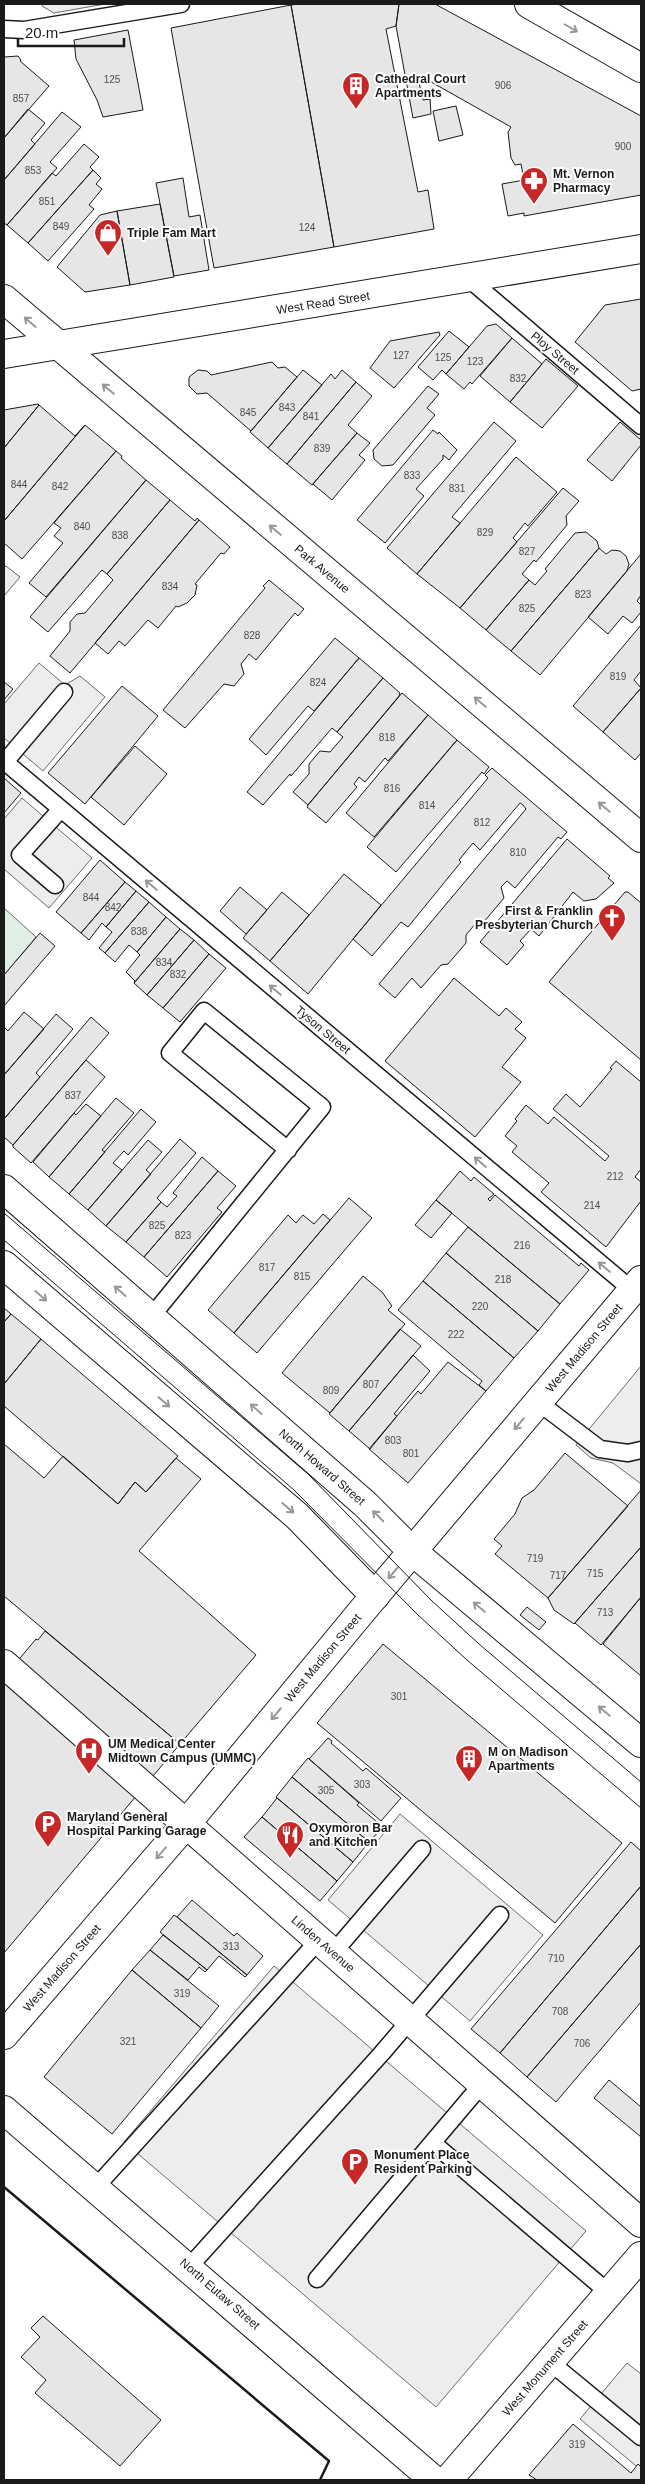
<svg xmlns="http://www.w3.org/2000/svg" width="645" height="2484" font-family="Helvetica,sans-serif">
	<rect width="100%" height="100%" fill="#fff"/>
	<!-- green -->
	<path fill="#e0efe3" stroke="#6a6a6a" d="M4 908 36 937 4 975Z"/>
	<!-- parking -->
	<path fill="#ededed" stroke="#6a6a6a" d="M43 4H105L54 13 42 6Z
		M6 566 20 577 4 596V568Z
		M39 663 65 685 80 676 105 697 43 771 4 738V704Z
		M22 798 92 858 49 908 4 869V819Z
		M641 1366V1481L640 1483 613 1463 591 1458 576 1445Z
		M400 1814 543 1935 470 2021 328 1900Z
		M274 1966 586 2231 436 2407 124 2142Z
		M627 2363 641 2374V2470L580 2419Z"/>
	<!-- building -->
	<path fill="#e6e6e6" stroke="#1a1a1a" d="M299 4H399L396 26 386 29 418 192 428 190 434 229 334 247 291 5Z
		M399 4H435L641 116V195L524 216V213L508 216 502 184 524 180 521 164 515 165 511 158 508 132 511 127 417 74 423 100 430 99 431 114 413 118 396 26Z
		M291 5 334 247 214 268 171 28Z
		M128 30 143 110 103 117 97 100 76 59 74 40Z
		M18 56 21 60 20 61 49 86 4 138V57Z
		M456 106 463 135 439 141 433 111Z
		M28 109 45 123 31 140 35 144 4 180V138Z
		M62 112 81 127 50 162 57 168 7 225 4 223V180Z
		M84 144 99 157 90 167 93 170 28 243 7 225 52 173 56 176Z
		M93 170 101 178 96 184 102 189 89 205 94 209 48 261 28 243Z
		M183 178 189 217 200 215 209 270 174 276 156 183Z
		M160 204 174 277 130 285 117 211Z
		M117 211 130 285 85 292 57 267 100 215Z
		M641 299V389L632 391 575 342 605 305Z
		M496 324 512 338 472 384 470 382 464 389 446 374 487 326Z
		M449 331 469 347 446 374 442 370 433 380 418 367Z
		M439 332 440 335 394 388 370 368 390 341Z
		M512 338 542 364 510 402 480 376Z
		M546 359 578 386 542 428 510 402Z
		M272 362 278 368 285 367 297 377 251 431 207 393 197 394 189 386V377L198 370 207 371 211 375Z
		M303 370 322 385 268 448 250 432Z
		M342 370 356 382 287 464 268 448 331 374 335 379Z
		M356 382 372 396 348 425 357 433 312 485 287 464Z
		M428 386 439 394 427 408 435 415 393 465 382 466 374 459 373 450Z
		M38 404 39 405 4 448V410Z
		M39 405 75 436 85 425 4 521V448Z
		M494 422 516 441 452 517 460 523 417 574 387 548Z
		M620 422 641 440V445L612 481 587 460Z
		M85 425 116 451 22 559 4 543V521Z
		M433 430 438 434 439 432 457 450 449 460 443 455V459L416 489 424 496 385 543 357 520Z
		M357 433 370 443 359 455 365 460 332 500 313 484Z
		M116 451 122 456 121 458 146 480 46 597 29 583 63 543 54 536 61 528 54 523Z
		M516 457 557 492 528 526 525 523 513 538 517 542 460 608 417 574Z
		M146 480 170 500 107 574 102 570 48 632 30 617Z
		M563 488 579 501 566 516 567 525 536 562 534 560 522 574 529 580 486 630 460 608Z
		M170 500 195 521 197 518 199 520 70 673 50 656 70 631V622L77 614 85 613 113 580 107 574Z
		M199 520 230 547 224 554 221 553 195 584 197 585 195 595 187 603 178 607 176 606 158 628 148 620 125 646 119 641 108 654 95 643Z
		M586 532 597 541 599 548 511 651 486 630 529 580 535 585 547 571 545 569 575 533Z
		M599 548 606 554 612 550 620 551 626 556 629 564 627 571 540 675 511 651Z
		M641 554V595L637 601 641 605V612L632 623 623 616 608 634 588 617Z
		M269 580 304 609 298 616 295 613 256 660 249 654 241 664 244 674 234 686 224 684 185 728 163 710 265 588 263 586Z
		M641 625V671L634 680 641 688 603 732 573 706Z
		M335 638 359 658 314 711 308 706 266 755 249 739Z
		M359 658 383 678 337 732 332 728 291 776 290 774 263 805 247 792Z
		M383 678 400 693 399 696 308 805 293 792 309 774V764L320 751 330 752 343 737 337 732Z
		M4 682 13 689 4 700Z
		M122 686 158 716 85 804 48 773Z
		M641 688V753L635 760 603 732Z
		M402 693 428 715 388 761 385 758 365 782 359 777 354 784 357 787 326 823 307 807 308 805Z
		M428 715 457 740 374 837 346 813Z
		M457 740 489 767 484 774 482 772 396 872 367 847Z
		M135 746 167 774 124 825 91 797Z
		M492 768 567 832 561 839 558 837 515 888 507 881 501 887 504 898 483 923H476L466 935V943L448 964 441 965 421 988 412 978 395 998 379 984 526 809 523 805 520 803 480 850 473 843 459 860 461 862 408 927 401 922 372 956 353 939 488 778 485 775Z
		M4 778 21 793 4 813Z
		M567 839 610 876 608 878 614 883 596 899 584 901 573 892 539 936 531 929 520 941 524 945 507 965 480 942Z
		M100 860 125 882 81 933 56 912Z
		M344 874 381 905 308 994 270 961Z
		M125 882 136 891 106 927 102 923 89 940 81 933Z
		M240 887 267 910 246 934 220 911Z
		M136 891 149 902 105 953 99 948 112 932 106 927Z
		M282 892 309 915 270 961 243 938Z
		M625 892H628L641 903V1060L549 982Z
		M149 902 166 917 137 952 129 945 115 962 105 953Z
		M166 917 180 929 134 983 135 981 126 972 140 955 137 952Z
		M180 929 194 940 147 995 134 983Z
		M40 933 55 946 4 1006V975Z
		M194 940 209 954 163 1008 147 995Z
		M209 954 226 968 180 1022 163 1008Z
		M454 978 499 1016 506 1008 522 1022 515 1029 526 1038 502 1067 521 1082 475 1137 385 1061Z
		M24 1012 44 1029 4 1075V1027L8 1031Z
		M56 1014 73 1029 36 1073 40 1077 4 1119V1075Z
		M91 1017 109 1033 13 1145 4 1137V1119Z
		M86 1060 105 1077 31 1163 13 1147V1145Z
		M616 1061 641 1082V1169L635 1177 641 1182V1201L606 1247 541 1192 549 1183 512 1152 517 1146 505 1136 517 1121 515 1119 526 1105 548 1124 554 1117 605 1161 609 1156 553 1109 566 1094 580 1107 612 1069 610 1068Z
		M116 1098 134 1113 102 1150 105 1152 69 1194 49 1177Z
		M86 1104 101 1116 49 1177 33 1162 74 1113 76 1115Z
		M141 1109 156 1122 128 1155 124 1151 113 1163 122 1170 88 1210 69 1194Z
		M180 1139 196 1153 157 1198 161 1202 126 1242 106 1226Z
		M148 1140 162 1152 146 1170 151 1174 106 1226 88 1210Z
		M202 1157 218 1171 144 1257 126 1242 161 1202 167 1207 177 1196 173 1193Z
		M218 1171 236 1186 217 1208 222 1212 167 1277 144 1257Z
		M460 1171 471 1181 474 1177 494 1194 488 1199 490 1201 495 1195 579 1266 581 1263 589 1270 560 1304 436 1200Z
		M349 1198 372 1218 257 1353 234 1333Z
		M436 1200 452 1213 431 1238 415 1225Z
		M323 1214 330 1220 234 1333 208 1310 288 1215 296 1223 303 1215 314 1224Z
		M468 1227 560 1304 538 1331 446 1253Z
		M446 1253 538 1331 514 1358 423 1281Z
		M363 1276 382 1292 392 1306 388 1310 405 1324 330 1413 282 1373Z
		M423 1281 514 1358 486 1391 479 1385 482 1381 398 1310Z
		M4 1308 11 1314 4 1322Z
		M11 1314 41 1339 4 1384V1322Z
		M400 1329 421 1346 349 1431 329 1414Z
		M41 1339 178 1456 146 1492 135 1482 118 1504 4 1406V1384Z
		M413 1355 430 1371 394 1414 397 1416 370 1449 349 1431Z
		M448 1362 486 1391 408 1483 369 1449 418 1391 421 1394Z
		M4 1444 44 1478 63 1456 118 1504 135 1482 146 1492 176 1458 201 1479 139 1551 256 1655 180 1744 4 1596Z
		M565 1453 628 1506 548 1598 495 1554 502 1546 494 1539 515 1514 522 1498 534 1490Z
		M641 1490V1547L574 1624 554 1610 548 1598Z
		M641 1547V1597L601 1645 575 1623Z
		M641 1597V1676L603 1644Z
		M527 1607 546 1622 539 1630 520 1615Z
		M45 1631 180 1744 4 1953V1677L36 1639 38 1640Z
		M383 1644 622 1843 555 1923 317 1723Z
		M328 1738 332 1741 331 1743 363 1771 366 1768 401 1798 381 1821 309 1759Z
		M308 1758 359 1803 357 1805 383 1827 369 1842 292 1777Z
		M292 1777 369 1842 353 1862 276 1797Z
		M277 1798 353 1862 337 1881 262 1817Z
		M262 1817 337 1881 320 1901 244 1837Z
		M631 1842 641 1851V1886L500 2053 471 2029Z
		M641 1886V1944L527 2077 500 2053Z
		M192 1900 234 1936 237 1933 263 1956 247 1975 177 1917Z
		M174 1915 177 1917 247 1975 245 1977 219 1956 207 1970 160 1932Z
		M163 1935 201 1965 207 1970 205 1972 199 1967 188 1980 150 1950Z
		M641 1944V2002L556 2102 527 2077Z
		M150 1950 219 2006 201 2028 132 1970Z
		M132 1970 201 2028 112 2134 44 2077Z
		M609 2080 641 2107V2137L594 2098Z
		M43 2316 161 2420 120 2466 35 2393 46 2380 21 2357 40 2337 31 2328Z
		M573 2424 631 2473 638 2464 641 2467V2480H537L529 2475Z"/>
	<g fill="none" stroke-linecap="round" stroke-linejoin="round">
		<defs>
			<path id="lane" d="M4 29 24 30 181 4
				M469 279 641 426
				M4 761 638 1295
				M5 762 64 692
				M55 885 20 855 61 809
				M151 1317 322 1107 204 1011 170 1053 288 1150
				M538 1402 600 1449 628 1453 641 1450
				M333 1953 422 1849
				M433 2143 609 2293
				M95 2188 319 1940
				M189 2267 382 2053 500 1915
				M317 2279 482 2084
				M550 2362 641 2437"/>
			<path id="street" d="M4 354 641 249
				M4 1664 641 2223"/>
			<path id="secondary" d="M529 4 641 68
				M4 299 641 838
				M4 2035 186 1824 362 1611 641 1280
				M4 2110 434 2480
				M448 2480 641 2256"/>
			<path id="primary" d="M4 1189 365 1504 412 1551 641 1743
				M4 1265 297 1516 375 1596"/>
		</defs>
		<!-- lane casing -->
		<use href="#lane" stroke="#1a1a1a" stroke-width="19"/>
		<!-- street casing -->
		<use href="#street" stroke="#1a1a1a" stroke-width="30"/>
		<!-- secondary casing -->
		<use href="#secondary" stroke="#1a1a1a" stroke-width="30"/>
		<!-- primary casing -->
		<use href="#primary" stroke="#1a1a1a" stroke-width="30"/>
		<!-- lane -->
		<use href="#lane" stroke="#fff" stroke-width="16"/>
		<!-- street -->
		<use href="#street" stroke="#fff" stroke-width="28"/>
		<!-- secondary -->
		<use href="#secondary" stroke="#fff" stroke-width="28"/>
		<!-- primary -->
		<use href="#primary" stroke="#fff" stroke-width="28"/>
		<!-- tram -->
		<path stroke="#1a1a1a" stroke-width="1" d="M4 1213 308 1474 431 1600 479 1644 641 1782
			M4 1240 294 1490 418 1615 467 1660 641 1808"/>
		<!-- wall -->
		<path stroke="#1a1a1a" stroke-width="2.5" d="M4 2187 329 2461 320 2480"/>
	</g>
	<!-- one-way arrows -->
	<defs><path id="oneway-shaft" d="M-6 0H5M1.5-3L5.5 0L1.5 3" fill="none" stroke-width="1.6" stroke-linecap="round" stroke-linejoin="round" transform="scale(1.25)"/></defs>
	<g stroke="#989898">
		<use href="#oneway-shaft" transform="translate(571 28) rotate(30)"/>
		<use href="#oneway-shaft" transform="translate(30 322) rotate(-139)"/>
		<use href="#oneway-shaft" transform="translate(108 389) rotate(-140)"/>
		<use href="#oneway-shaft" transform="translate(275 530) rotate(-140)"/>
		<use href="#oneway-shaft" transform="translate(480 702) rotate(-140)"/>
		<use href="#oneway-shaft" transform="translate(604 807) rotate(-140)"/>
		<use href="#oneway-shaft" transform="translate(151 885) rotate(-140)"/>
		<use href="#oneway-shaft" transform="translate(275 990) rotate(-140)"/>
		<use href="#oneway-shaft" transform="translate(480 1162) rotate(-140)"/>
		<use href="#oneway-shaft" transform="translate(604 1267) rotate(-140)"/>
		<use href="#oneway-shaft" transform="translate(120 1291) rotate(-139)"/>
		<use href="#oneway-shaft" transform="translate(41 1296) rotate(41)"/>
		<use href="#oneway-shaft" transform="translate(164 1402) rotate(41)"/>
		<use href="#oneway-shaft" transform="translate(256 1409) rotate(-139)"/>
		<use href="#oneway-shaft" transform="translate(519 1424) rotate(130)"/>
		<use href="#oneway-shaft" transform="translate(288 1508) rotate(41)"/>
		<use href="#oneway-shaft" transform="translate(378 1516) rotate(-135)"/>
		<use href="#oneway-shaft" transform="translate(393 1573) rotate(130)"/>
		<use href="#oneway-shaft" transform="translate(479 1607) rotate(-140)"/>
		<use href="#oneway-shaft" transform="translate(604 1711) rotate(-140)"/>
		<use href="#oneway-shaft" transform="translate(276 1714) rotate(130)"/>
		<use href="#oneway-shaft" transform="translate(161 1853) rotate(131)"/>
	</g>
	<!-- icons -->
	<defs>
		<symbol id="building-pin" viewBox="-11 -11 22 30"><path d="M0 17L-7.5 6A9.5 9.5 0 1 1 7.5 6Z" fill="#c62828" stroke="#fff"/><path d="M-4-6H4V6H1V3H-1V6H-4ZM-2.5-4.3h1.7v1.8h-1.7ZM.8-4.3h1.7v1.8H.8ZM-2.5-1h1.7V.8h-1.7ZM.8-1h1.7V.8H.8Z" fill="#fff"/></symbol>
		<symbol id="pharmacy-pin" viewBox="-11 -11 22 30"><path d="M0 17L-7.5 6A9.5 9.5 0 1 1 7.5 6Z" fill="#c62828" stroke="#fff"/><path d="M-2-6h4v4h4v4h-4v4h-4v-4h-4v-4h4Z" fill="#fff"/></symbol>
		<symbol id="shop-pin" viewBox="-11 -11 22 30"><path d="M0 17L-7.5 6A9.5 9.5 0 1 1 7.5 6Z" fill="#c62828" stroke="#fff"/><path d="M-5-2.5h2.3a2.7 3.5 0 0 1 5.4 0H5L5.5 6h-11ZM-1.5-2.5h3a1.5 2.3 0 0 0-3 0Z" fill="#fff"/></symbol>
		<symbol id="church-pin" viewBox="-11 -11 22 30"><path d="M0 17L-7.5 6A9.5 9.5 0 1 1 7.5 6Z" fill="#c62828" stroke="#fff"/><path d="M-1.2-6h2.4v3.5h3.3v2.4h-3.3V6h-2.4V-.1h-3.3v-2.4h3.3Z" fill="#fff"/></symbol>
		<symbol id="hospital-pin" viewBox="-11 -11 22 30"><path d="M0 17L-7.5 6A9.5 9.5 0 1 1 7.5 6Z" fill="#c62828" stroke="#fff"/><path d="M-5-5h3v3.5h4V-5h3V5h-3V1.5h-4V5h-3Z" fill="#fff"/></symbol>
		<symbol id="parking-pin" viewBox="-11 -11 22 30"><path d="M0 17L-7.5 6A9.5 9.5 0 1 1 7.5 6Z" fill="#c62828" stroke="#fff"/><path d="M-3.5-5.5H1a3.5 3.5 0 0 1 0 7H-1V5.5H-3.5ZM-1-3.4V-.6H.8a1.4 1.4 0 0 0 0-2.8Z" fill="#fff"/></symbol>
		<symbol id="restaurant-pin" viewBox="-11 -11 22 30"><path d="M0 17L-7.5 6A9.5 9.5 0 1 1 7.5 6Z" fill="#c62828" stroke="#fff"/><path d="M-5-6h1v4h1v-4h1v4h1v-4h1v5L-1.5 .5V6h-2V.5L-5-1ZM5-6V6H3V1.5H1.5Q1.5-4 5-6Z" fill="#fff"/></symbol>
	</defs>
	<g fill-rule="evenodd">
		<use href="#building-pin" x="340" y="70" width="32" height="43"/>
		<use href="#pharmacy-pin" x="518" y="165" width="32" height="43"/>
		<use href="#shop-pin" x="92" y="217" width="32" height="43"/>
		<use href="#church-pin" x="596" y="902" width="32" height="43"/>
		<use href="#hospital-pin" x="73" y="1735" width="32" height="43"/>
		<use href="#building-pin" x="453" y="1743" width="32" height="43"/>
		<use href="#parking-pin" x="32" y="1808" width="32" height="43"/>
		<use href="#restaurant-pin" x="274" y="1819" width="32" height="43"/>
		<use href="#parking-pin" x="339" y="2146" width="32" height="43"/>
	</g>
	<g text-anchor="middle" stroke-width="4" stroke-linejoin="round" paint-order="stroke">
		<!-- number labels -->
		<g font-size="10" fill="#4d4d4d">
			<text x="112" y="83">125</text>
			<text x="503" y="89">906</text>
			<text x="21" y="102">857</text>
			<text x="623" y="150">900</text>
			<text x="33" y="174">853</text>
			<text x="47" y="205">851</text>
			<text x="61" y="230">849</text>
			<text x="307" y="231">124</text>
			<text x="401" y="359">127</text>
			<text x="443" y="361">125</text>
			<text x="475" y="365">123</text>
			<text x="518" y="382">832</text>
			<text x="287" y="411">843</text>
			<text x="248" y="416">845</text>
			<text x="311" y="420">841</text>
			<text x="322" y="452">839</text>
			<text x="412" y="479">833</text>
			<text x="19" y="488">844</text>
			<text x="60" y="490">842</text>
			<text x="457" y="492">831</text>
			<text x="82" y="530">840</text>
			<text x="485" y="536">829</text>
			<text x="120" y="539">838</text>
			<text x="527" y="555">827</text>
			<text x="170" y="590">834</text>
			<text x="583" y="598">823</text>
			<text x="527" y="612">825</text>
			<text x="252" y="639">828</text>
			<text x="618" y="680">819</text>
			<text x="318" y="686">824</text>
			<text x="387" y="741">818</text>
			<text x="392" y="792">816</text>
			<text x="427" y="809">814</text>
			<text x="482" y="826">812</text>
			<text x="518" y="856">810</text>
			<text x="91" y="901">844</text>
			<text x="113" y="911">842</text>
			<text x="139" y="935">838</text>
			<text x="164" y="966">834</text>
			<text x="178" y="978">832</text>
			<text x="73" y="1099">837</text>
			<text x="615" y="1180">212</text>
			<text x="592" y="1209">214</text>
			<text x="157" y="1229">825</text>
			<text x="183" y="1239">823</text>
			<text x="522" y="1249">216</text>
			<text x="267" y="1271">817</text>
			<text x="302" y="1280">815</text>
			<text x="503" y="1283">218</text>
			<text x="480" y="1310">220</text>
			<text x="456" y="1338">222</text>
			<text x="371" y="1388">807</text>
			<text x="331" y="1394">809</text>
			<text x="393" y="1444">803</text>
			<text x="411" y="1457">801</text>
			<text x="535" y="1562">719</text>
			<text x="595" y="1577">715</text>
			<text x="558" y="1579">717</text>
			<text x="605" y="1616">713</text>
			<text x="399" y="1700">301</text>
			<text x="362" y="1788">303</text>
			<text x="326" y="1794">305</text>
			<text x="231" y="1950">313</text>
			<text x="556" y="1962">710</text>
			<text x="182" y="1997">319</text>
			<text x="560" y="2015">708</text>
			<text x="128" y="2045">321</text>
			<text x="582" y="2047">706</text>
			<text x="577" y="2448">319</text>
		</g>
		<!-- poi labels -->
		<g font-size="12" font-weight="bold" fill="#1a1a1a" stroke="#fff" text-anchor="start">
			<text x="375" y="83">Cathedral Court<tspan x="375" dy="14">Apartments</tspan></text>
			<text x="553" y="178">Mt. Vernon<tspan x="553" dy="14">Pharmacy</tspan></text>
			<text x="127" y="237">Triple Fam Mart</text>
			<text x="593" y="915" text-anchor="end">First &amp; Franklin<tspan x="593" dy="14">Presbyterian Church</tspan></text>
			<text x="108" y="1748">UM Medical Center<tspan x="108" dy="14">Midtown Campus (UMMC)</tspan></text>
			<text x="488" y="1756">M on Madison<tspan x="488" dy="14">Apartments</tspan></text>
			<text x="67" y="1821">Maryland General<tspan x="67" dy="14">Hospital Parking Garage</tspan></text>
			<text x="309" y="1832">Oxymoron Bar<tspan x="309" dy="14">and Kitchen</tspan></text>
			<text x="374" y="2159">Monument Place<tspan x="374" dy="14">Resident Parking</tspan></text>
		</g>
		<!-- street labels -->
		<g font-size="12" fill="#1a1a1a" stroke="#fff">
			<text transform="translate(323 303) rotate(-9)" y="4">West Read Street</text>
			<text transform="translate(555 353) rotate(40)" y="4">Ploy Street</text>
			<text transform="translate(322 569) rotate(40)" y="4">Park Avenue</text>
			<text transform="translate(323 1030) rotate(40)" y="4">Tyson Street</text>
			<text transform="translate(584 1348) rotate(-50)" y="4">West Madison Street</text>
			<text transform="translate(322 1467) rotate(41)" y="4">North Howard Street</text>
			<text transform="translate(323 1658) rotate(-50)" y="4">West Madison Street</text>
			<text transform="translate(323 1944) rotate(41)" y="4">Linden Avenue</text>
			<text transform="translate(62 1968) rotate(-49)" y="4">West Madison Street</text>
			<text transform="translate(220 2294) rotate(41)" y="4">North Eutaw Street</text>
			<text transform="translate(545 2368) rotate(-49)" y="4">West Monument Street</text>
		</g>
	</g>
	<!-- border -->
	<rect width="645" height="2484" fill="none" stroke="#1a1a1a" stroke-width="10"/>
	<!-- scale -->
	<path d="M18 38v8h106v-8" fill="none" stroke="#1a1a1a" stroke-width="2.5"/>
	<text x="25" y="38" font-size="15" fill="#1a1a1a" stroke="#ffffff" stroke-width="4" paint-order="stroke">20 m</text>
</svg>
